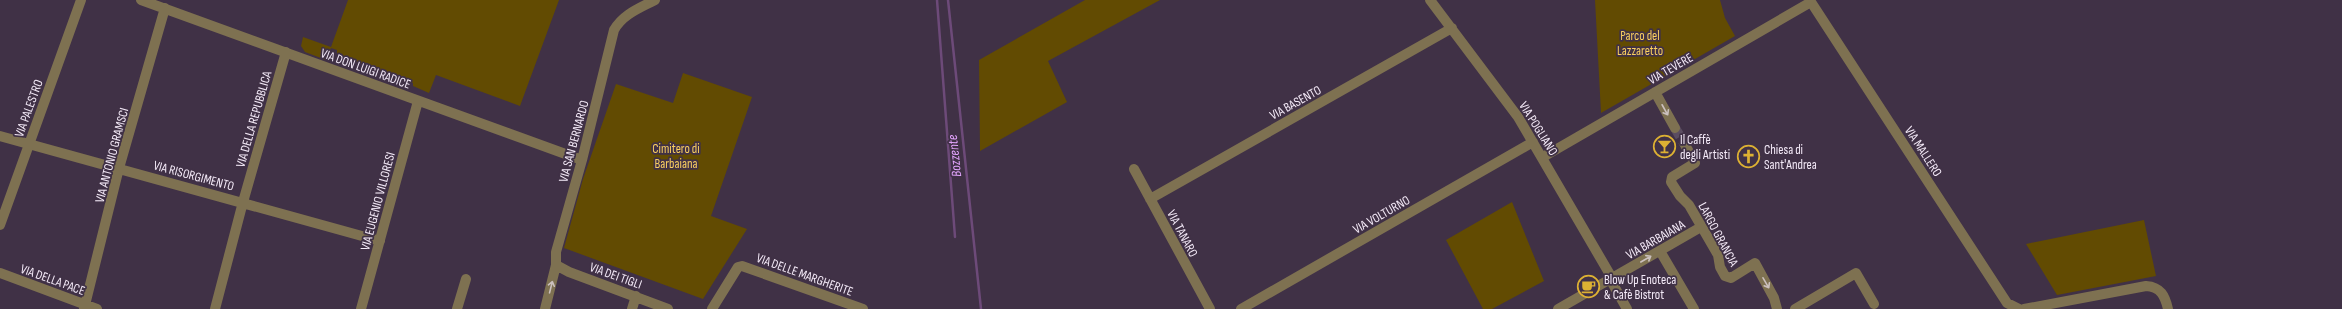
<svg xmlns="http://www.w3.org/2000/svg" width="2342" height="309" font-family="'Sofia Sans Condensed',sans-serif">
	<rect width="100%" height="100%" fill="#403146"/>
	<!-- green -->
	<path fill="#624b02" d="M348 0H559L520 106 436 75 429 93 413 86V83L337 55V50L331 48 326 60 305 52 301 46 303 37 331 47Z
		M1085 0H1160L1048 61 1067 102 980 151 979 60Z
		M1595 0H1720L1725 18 1735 36 1601 113Z
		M683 73 752 97 711 216 747 229 703 299 564 248 583 179 616 84 673 103Z
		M1512 202 1544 281 1492 309H1483L1446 240Z
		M2144 220 2156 276 2057 295 2026 244Z"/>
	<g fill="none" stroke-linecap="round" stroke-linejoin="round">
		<!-- stream -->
		<path stroke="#6d4a79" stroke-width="2.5" d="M937 0 955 237
			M948 0 981 309"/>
		<!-- minor-tunnel -->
		<path stroke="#5b4d61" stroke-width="10" stroke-dasharray="10 5" stroke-linecap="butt" d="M1675 128 1684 143"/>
		<!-- minor -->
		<path stroke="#7e7151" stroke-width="10" d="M141 0 582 160
			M1430 0 1518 117 1612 278
			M1655 92 1675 128
			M0 136 380 241
			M1684 143 1695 163 1672 177 1671 182 1680 196 1689 205 1718 255 1720 267 1725 276 1731 278 1755 263 1774 298 1777 309
			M1543 157 1811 2 2007 303 2019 309
			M1134 169 1210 309
			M1150 199 1452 28
			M0 225 81 0
			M1660 251 1694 309
			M556 265 569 272 668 309
			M0 273 97 309
			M1610 279 1627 309
			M84 309 119 168 165 8
			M215 309 243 202 286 52
			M361 309 418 101
			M457 309 466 279
			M545 309 556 265V252L582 160 614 30C623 14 640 8 655 0
			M632 309 636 296
			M712 309 738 267 742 266 863 309
			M1241 309 1533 142
			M1558 309 1701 227
			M1795 309 1856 273 1874 304
			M2024 309 2146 286C2161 287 2165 296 2168 309"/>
	</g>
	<!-- one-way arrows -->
	<defs><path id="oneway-shaft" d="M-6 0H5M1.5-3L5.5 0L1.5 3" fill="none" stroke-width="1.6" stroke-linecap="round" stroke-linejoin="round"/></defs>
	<g stroke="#cbc0be">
		<use href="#oneway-shaft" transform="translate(1665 110) rotate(61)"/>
		<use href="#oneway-shaft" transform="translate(1646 259) rotate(-30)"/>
		<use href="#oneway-shaft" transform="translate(1766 283) rotate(60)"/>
		<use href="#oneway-shaft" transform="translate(551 287) rotate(-76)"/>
	</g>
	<!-- icons -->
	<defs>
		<symbol id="bar-ring" viewBox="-11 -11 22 22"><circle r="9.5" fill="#403146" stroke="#ddb133" stroke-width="1.5"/><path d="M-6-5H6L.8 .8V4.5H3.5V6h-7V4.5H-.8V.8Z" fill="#ddb133"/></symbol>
		<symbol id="church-ring" viewBox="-11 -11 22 22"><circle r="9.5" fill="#403146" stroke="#ddb133" stroke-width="1.5"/><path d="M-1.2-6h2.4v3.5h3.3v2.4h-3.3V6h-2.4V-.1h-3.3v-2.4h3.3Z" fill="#ddb133"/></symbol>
		<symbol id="cafe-ring" viewBox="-11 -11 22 22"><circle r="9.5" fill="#403146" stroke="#ddb133" stroke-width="1.5"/><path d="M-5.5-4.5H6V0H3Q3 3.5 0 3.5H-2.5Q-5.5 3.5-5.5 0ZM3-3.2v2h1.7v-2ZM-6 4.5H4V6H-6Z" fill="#ddb133"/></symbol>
	</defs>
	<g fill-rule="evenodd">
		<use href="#bar-ring" x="1652" y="134" width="25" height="25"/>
		<use href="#church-ring" x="1736" y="144" width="25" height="25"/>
		<use href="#cafe-ring" x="1576" y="274" width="25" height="25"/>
	</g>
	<g text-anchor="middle" stroke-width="3.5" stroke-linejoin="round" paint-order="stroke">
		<!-- park labels -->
		<g font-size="13" fill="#fbd05f" stroke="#403146">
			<text x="1640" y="40">Parco del<tspan x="1640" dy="15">Lazzaretto</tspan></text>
			<text x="676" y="153">Cimitero di<tspan x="676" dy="15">Barbaiana</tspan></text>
		</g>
		<!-- street labels -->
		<g font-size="13" fill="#f4eaf8" stroke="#403146">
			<text transform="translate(366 68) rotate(20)" y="5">VIA DON LUIGI RADICE</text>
			<text transform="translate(1670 68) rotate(-30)" y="5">VIA TEVERE</text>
			<text transform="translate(1295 102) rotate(-29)" y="5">VIA BASENTO</text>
			<text transform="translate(28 108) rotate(-70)" y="5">VIA PALESTRO</text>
			<text transform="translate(253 119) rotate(-74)" y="5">VIA DELLA REPUBBLICA</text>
			<text transform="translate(1539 128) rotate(58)" y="5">VIA POGLIANO</text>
			<text transform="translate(573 141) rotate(-75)" y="5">VIA SAN BERNARDO</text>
			<text transform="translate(1924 151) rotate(57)" y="5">VIA MALLERO</text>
			<text transform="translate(111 155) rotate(-75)" y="5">VIA ANTONIO GRAMSCI</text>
			<text transform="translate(194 175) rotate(15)" y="5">VIA RISORGIMENTO</text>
			<text transform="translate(377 201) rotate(-75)" y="5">VIA EUGENIO VILLORESI</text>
			<text transform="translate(1381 214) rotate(-30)" y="5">VIA VOLTURNO</text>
			<text transform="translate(1183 233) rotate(62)" y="5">VIA TANARO</text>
			<text transform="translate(1719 234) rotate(62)" y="5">LARGO GRANCIA</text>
			<text transform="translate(1655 239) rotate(-30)" y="5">VIA BARBAIANA</text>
			<text transform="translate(805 274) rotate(20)" y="5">VIA DELLE MARGHERITE</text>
			<text transform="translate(616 275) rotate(20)" y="5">VIA DEI TIGLI</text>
			<text transform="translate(53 279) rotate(20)" y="5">VIA DELLA PACE</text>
		</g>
		<!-- poi labels -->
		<g font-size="13" fill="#f4eaf8" stroke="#403146" text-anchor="start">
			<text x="1680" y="144">Il Caffè<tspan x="1680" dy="15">degli Artisti</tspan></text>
			<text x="1764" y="154">Chiesa di<tspan x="1764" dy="15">Sant'Andrea</tspan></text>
			<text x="1604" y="284">Blow Up Enoteca<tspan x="1604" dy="15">&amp; Cafè Bistrot</tspan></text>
		</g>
		<!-- water labels -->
		<g font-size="14" font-style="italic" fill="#e4a5fe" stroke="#403146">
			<text transform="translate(954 156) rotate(-96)" y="5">Bozzente</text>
		</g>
	</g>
</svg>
